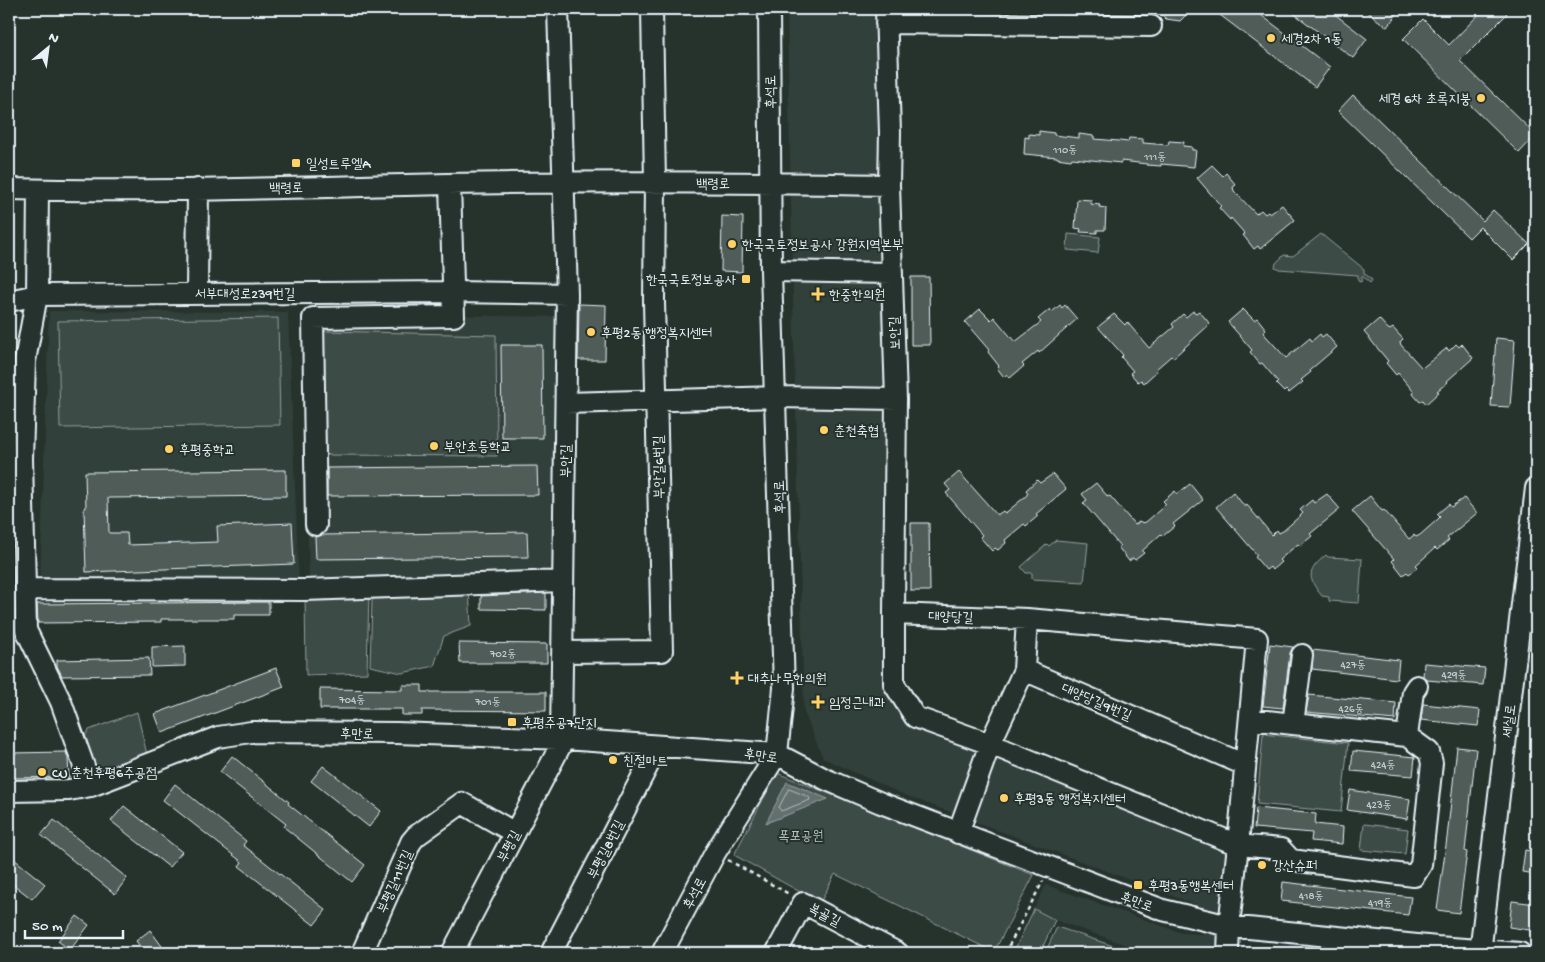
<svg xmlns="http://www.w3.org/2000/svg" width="1545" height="962" font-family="'Gochi Hand','Poor Story',sans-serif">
	<rect width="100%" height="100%" fill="#26332d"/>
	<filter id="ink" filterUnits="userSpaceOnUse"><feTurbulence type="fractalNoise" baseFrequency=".02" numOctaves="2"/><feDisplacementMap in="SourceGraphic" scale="10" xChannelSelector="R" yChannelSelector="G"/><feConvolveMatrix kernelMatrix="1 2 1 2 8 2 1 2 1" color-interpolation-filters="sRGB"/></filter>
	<g filter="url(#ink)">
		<!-- built -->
		<path fill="#333f3a" d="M787 9H881L887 390H795Z
			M49 311 288 312 299 587 40 586Z
			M303 313 566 317 558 576 309 585Z
			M796 408 886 410 887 685 891 702 909 718 1230 851 1218 913 902 794 823 758 804 712Z
			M1046 885 1182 933 1218 935 1216 953H1150L1055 920 1034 909Z"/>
		<!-- green -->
		<path fill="#3e4b47" stroke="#939ea0" d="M1068 234 1100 237 1098 253 1067 250Z
			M1321 234 1364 269V273L1372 280 1370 283 1362 276 1361 282 1358 281V275L1279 269 1275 267 1276 263 1284 255 1293 256Z
			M278 318 280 425 60 428 58 321Z
			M323 331 496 335 497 456 326 455Z
			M1056 540 1088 543 1084 582 1032 579V573H1026L1021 567 1047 544 1049 546Z
			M1326 555 1328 557 1362 559 1359 603 1329 601V597L1322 596C1306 577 1308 570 1326 555Z
			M469 589 471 626 444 636 434 666 402 673 370 666 372 601 381 590Z
			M369 591 367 673 306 675 305 592Z
			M137 712 148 759 95 778 79 744 89 730Z
			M1263 734 1348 743 1341 812 1257 804Z
			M777 773 1034 875 994 952 835 874 820 903 734 855Z
			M1364 824 1408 829 1405 854 1361 850Z
			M1034 909 1055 920 1040 953H1013Z
			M1057 927 1134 953H1045Z"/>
		<!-- water -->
		<path fill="#636f6d" stroke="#98a3a5" d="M787 782 828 799 766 823Z"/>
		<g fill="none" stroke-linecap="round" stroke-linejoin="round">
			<!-- shore -->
			<path stroke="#b3bdc0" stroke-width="1" d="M789 789 809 797 810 800 781 811 779 808Z"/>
		</g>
		<!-- building -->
		<path fill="#505c59" stroke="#e8f1f8" d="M1156 9H1192L1180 21 1166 19Z
			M1212 9H1253L1330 67 1315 87Z
			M1288 9H1328L1367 39 1353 58Z
			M1363 9H1401L1387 27Z
			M1484 9H1502L1507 14 1460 61 1536 135 1519 153 1403 39 1423 19 1449 45Z
			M1353 95 1483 221 1493 210 1529 244 1513 260 1480 227 1469 238 1338 111Z
			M1039 131 1054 133V135L1079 138V134L1094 136V139L1119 141 1128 142 1129 138 1143 139V143L1168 145 1169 141 1184 142 1183 146 1192 147V150H1196L1194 167 1161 164V166L1147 165V164L1121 161V163L1072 158 1071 160 1057 158V157L1024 154 1025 137 1029 138V134L1039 135Z
			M1212 165 1223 176 1226 173 1236 185 1233 187 1234 191 1256 214 1261 210 1265 214 1268 212 1270 214 1282 205 1295 220 1260 249 1258 246 1254 249 1243 235 1245 234 1231 218 1230 220 1219 208 1221 206 1197 178Z
			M1077 199 1091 200V204L1100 205 1099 207 1106 208 1105 230H1097V233L1080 232 1081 229 1075 228Z
			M722 216 743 217 742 272 721 271Z
			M911 277H929L930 345H911Z
			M579 304 606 305 605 360H578Z
			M1060 305 1062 308 1065 305 1077 319 1039 353 1038 351 1022 364 1024 366 1010 378 1007 374 1004 377 997 368 999 366 988 352 989 350 965 322 980 309 991 320 994 317 1015 342 1041 322 1038 319 1050 309 1052 312Z
			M1243 309 1254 320 1257 318 1266 329 1264 331 1265 335 1286 358 1310 338 1312 341 1320 334 1322 337 1326 334 1337 347 1310 370 1311 372 1301 380 1303 382 1289 393 1286 390 1284 392 1276 384 1278 382 1262 363 1260 364 1250 352 1252 350 1228 322Z
			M1193 311 1196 313 1199 311 1210 324 1173 358 1171 356 1156 369 1157 371 1144 383 1141 380 1138 382 1130 373 1133 371 1121 357 1123 355 1098 327 1114 314 1125 325 1127 322 1149 348 1174 327 1172 324 1183 314 1186 317Z
			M1379 319 1387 328 1390 330 1393 328 1403 339 1400 342 1401 345 1422 368 1447 348 1449 351 1456 344 1459 347 1462 344 1473 358 1447 381 1448 382 1437 391 1439 392 1426 404 1423 400 1420 402 1413 394 1414 392 1398 373 1396 375 1386 363 1388 361 1364 332Z
			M1496 338 1515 340 1510 407 1491 406Z
			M501 345H542L543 438H502Z
			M537 466 538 495 327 496V468Z
			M286 470V496L108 498 109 533H127L128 545 218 542 217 526 292 523 294 564 86 572 84 508H86L85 472Z
			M959 472 997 515 1003 511 1005 513 1008 511 1026 496 1028 493 1026 490 1037 480 1040 483 1053 474 1066 489 1036 514 1038 516 1026 526 1024 524 1005 540 1006 543 998 550 995 548 992 551 980 537 982 535 946 493 950 490 945 484Z
			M1096 483 1108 497 1110 496 1135 525 1140 521 1142 523 1146 522 1163 507 1166 504 1163 501 1175 491 1177 494 1190 484 1203 500 1173 524 1175 526 1163 536 1161 534 1142 551 1144 553 1135 560 1133 558 1129 561 1118 547 1120 546 1083 503 1087 500 1082 494Z
			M1233 492 1245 507 1247 505 1272 535 1277 530 1279 533 1283 531 1300 516 1303 513 1300 510 1312 500 1314 503 1327 494 1340 509 1310 534 1312 536 1300 546 1298 544 1279 560 1281 562 1272 570 1270 567 1266 570 1255 557 1257 555 1216 507Z
			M1370 496 1382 511 1384 510 1409 539 1414 535 1416 537 1420 535 1437 520 1440 517 1437 514 1449 504 1451 507 1464 498 1477 513 1447 538 1449 540 1437 550 1435 548 1416 565 1418 567 1409 574 1407 572 1403 575 1392 561 1394 559 1352 511Z
			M911 523H929L930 591H911Z
			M527 532 528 557 316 559 315 537 323 535Z
			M546 593V610L481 609V596Z
			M269 602V615H234V619H161V622L38 623 37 604Z
			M459 643 547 644V663H460Z
			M1270 644 1293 647 1290 653 1283 708 1263 706Z
			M185 646V666L152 667V647Z
			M1313 650 1399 660 1397 679 1312 669Z
			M149 658 150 675 62 676 57 666V660Z
			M1424 663 1485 668 1483 685 1427 680 1423 676Z
			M276 668 284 687 162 733 155 714Z
			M402 685H422V692H546V711L422 710V715H402V709H320V689L402 690Z
			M1309 695 1396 703 1395 720 1306 712Z
			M1423 704 1480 710 1478 726 1421 720Z
			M1457 747 1476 749 1465 851 1467 852 1459 913 1437 910 1447 838Z
			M1353 751 1415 757 1413 776 1351 771Z
			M66 752 68 758 69 777 11 778 10 753Z
			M232 756 289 802 288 804 365 865 352 882 284 827 286 824 220 772Z
			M323 766 381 811 369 827 311 781Z
			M175 784 246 841 243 845 326 910 314 925 239 866 242 862 163 800Z
			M1350 790 1410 799 1407 819 1347 810Z
			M124 806 182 852 169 867 111 821Z
			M1256 808 1316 814 1315 824 1343 827 1342 844 1311 841 1312 833 1254 828Z
			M54 820 127 878 115 894 41 835Z
			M1525 850 1536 852V874L1522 872Z
			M9 855 45 884 32 899 9 881Z
			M1283 882 1411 897 1408 915 1281 901Z
			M1512 901 1536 904V931L1509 927Z
			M77 916 89 925 70 950 58 941Z
			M150 930 167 953H145L136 941Z"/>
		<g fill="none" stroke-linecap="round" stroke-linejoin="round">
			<defs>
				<path id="minor" d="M558 9 567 294 561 739
					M886 9 890 133 889 185 896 399 894 614
					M886 23 1151 26
					M9 189C155 193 301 187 447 184 594 181 742 182 889 185
					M38 190 37 295 25 361 22 459 26 630 61 702 91 786
					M771 271 892 273
					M197 294 198 189
					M9 301 37 295 453 292 567 294
					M566 403 777 397 896 399
					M316 525 313 318 454 316 450 184
					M25 589 304 590 563 581
					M563 652 662 651 654 302 655 183 652 9
					M1302 655 1293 724 1407 736
					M1024 670 1245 765
					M1250 719 1293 724
					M9 791 69 790 91 786 218 737 251 732 397 733 564 739 777 754 825 779 881 803 1163 910 1229 926 1437 947 1520 953
					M958 833 990 744 1024 670 1027 619
					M362 953 411 842 416 836 462 803 515 833
					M452 953 564 739
					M551 953 658 746
					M662 953 715 853 777 754 784 688 771 271 769 9
					M776 953 803 903 898 953
					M1228 953 1229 926 1238 845 1257 639 1027 619 894 614V684L915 717 990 744 1238 845 1281 849 1291 860 1414 876 1421 865 1432 763 1429 752 1407 736 1413 692 1417 686
					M1480 953 1536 488"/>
			</defs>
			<!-- minor casing -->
			<use href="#minor" stroke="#e8f1f8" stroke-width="24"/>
			<!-- path -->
			<path stroke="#e8f1f8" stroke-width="2.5" stroke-dasharray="4 4" stroke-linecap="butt" d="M728 860 789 894
				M1005 953 1043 881"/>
			<!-- minor -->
			<use href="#minor" stroke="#26332d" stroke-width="20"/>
		</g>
	</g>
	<!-- markers -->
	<g fill="#ffd166" stroke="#26332d" stroke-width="2">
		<circle cx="1271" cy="38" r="5"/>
		<circle cx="1481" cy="98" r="5"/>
		<rect x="291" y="158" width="10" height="10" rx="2.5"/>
		<circle cx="732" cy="244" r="5"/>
		<rect x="741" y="274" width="10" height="10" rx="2.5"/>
		<path d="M815.5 286.5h5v5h5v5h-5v5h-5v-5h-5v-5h5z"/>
		<circle cx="591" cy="332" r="5"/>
		<circle cx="824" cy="430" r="5"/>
		<circle cx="434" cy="446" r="5"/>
		<circle cx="169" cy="449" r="5"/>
		<path d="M734.5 670.5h5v5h5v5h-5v5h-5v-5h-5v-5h5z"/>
		<path d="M815.5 694.5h5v5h5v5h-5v5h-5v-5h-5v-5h5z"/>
		<rect x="507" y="717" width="10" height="10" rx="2.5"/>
		<circle cx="613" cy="760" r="5"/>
		<circle cx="42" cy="772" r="5"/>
		<circle cx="1004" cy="798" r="5"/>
		<circle cx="1262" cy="865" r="5"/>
		<rect x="1133" y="880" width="10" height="10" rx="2.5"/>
	</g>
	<g text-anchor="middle" stroke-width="4" stroke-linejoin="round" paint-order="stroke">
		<!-- number labels -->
		<g font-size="11" fill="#c2ccd0">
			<text x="1065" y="153">110동</text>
			<text x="1155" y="160">111동</text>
			<text x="503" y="657">702동</text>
			<text x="1353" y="668">427동</text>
			<text x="1454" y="678">429동</text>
			<text x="352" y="703">704동</text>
			<text x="488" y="705">701동</text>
			<text x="1351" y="712">426동</text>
			<text x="1383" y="768">424동</text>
			<text x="1379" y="808">423동</text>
			<text x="1311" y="899">418동</text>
			<text x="1380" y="906">419동</text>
		</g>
		<!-- poi labels -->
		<g font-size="14" fill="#e8f1f8" stroke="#26332d" text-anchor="start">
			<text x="1281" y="43">세경2차 1동</text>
			<text x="1471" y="103" text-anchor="end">세경 6차 초록지붕</text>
			<text x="306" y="168">일성트루엘A</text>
			<text x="742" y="249">한국국토정보공사 강원지역본부</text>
			<text x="736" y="284" text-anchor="end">한국국토정보공사</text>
			<text x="829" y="299">한중한의원</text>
			<text x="601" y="337">후평2동 행정복지센터</text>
			<text x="834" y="435">춘천축협</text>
			<text x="444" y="451">부안초등학교</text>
			<text x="179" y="454">후평중학교</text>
			<text x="748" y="683">대추나무한의원</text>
			<text x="829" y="707">임정근내과</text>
			<text x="522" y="727">후평주공7단지</text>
			<text x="623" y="765">친절마트</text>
			<text x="52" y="777">CU 춘천후평6주공점</text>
			<text x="1014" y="803">후평3동 행정복지센터</text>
			<text x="1272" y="870">강산슈퍼</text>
			<text x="1148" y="890">후평3동행복센터</text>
		</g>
		<!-- street labels -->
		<g font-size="14" fill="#e8f1f8" stroke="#26332d">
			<text transform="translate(770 92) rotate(-91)" y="5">후석로</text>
			<text transform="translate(713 183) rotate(-1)" y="5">백령로</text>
			<text transform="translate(286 187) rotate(-1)" y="5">백령로</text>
			<text x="245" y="298">서부대성로239번길</text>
			<text transform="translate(894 333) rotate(-92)" y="5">보안길</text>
			<text transform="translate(565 461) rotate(-89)" y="5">부안길</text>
			<text transform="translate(658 467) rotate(-91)" y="5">부안길6번길</text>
			<text transform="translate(779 497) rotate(-92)" y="5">후석로</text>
			<text transform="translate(951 616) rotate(2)" y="5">대양당길</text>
			<text transform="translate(1097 701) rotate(23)" y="5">대양당길9번길</text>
			<text transform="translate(1508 721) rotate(-83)" y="5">세실로</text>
			<text transform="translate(357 733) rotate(1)" y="5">후만로</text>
			<text transform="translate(761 755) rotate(8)" y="5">후만로</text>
			<text transform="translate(508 846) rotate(-62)" y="5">부평길</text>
			<text transform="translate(605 849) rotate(-63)" y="5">부평길8번길</text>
			<text transform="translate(394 881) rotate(-66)" y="5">부평길11번길</text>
			<text transform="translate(694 893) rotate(-62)" y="5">후석로</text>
			<text transform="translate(1137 901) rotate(20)" y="5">후만로</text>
			<text transform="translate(825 914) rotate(28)" y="5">복골길</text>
		</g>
		<!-- park labels -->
		<g font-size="14" fill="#b5bfc3" stroke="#26332d">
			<text x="801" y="840">폭포공원</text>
		</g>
	</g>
	<!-- margin -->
	<rect width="1545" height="962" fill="none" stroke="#26332d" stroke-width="30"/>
	<rect x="15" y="15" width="1515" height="932" fill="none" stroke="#e8f1f8" stroke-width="2" filter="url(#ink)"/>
	<!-- north arrow -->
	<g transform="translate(48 48) rotate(29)" stroke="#26332d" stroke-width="4" paint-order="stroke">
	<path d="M0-4L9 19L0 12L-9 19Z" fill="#e8f1f8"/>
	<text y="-8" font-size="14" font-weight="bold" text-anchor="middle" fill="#e8f1f8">N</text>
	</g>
	<!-- scale -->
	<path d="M25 930v8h98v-8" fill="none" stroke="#e8f1f8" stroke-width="2.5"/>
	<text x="32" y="930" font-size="15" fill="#e8f1f8" stroke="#26332d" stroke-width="4" paint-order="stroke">50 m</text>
</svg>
